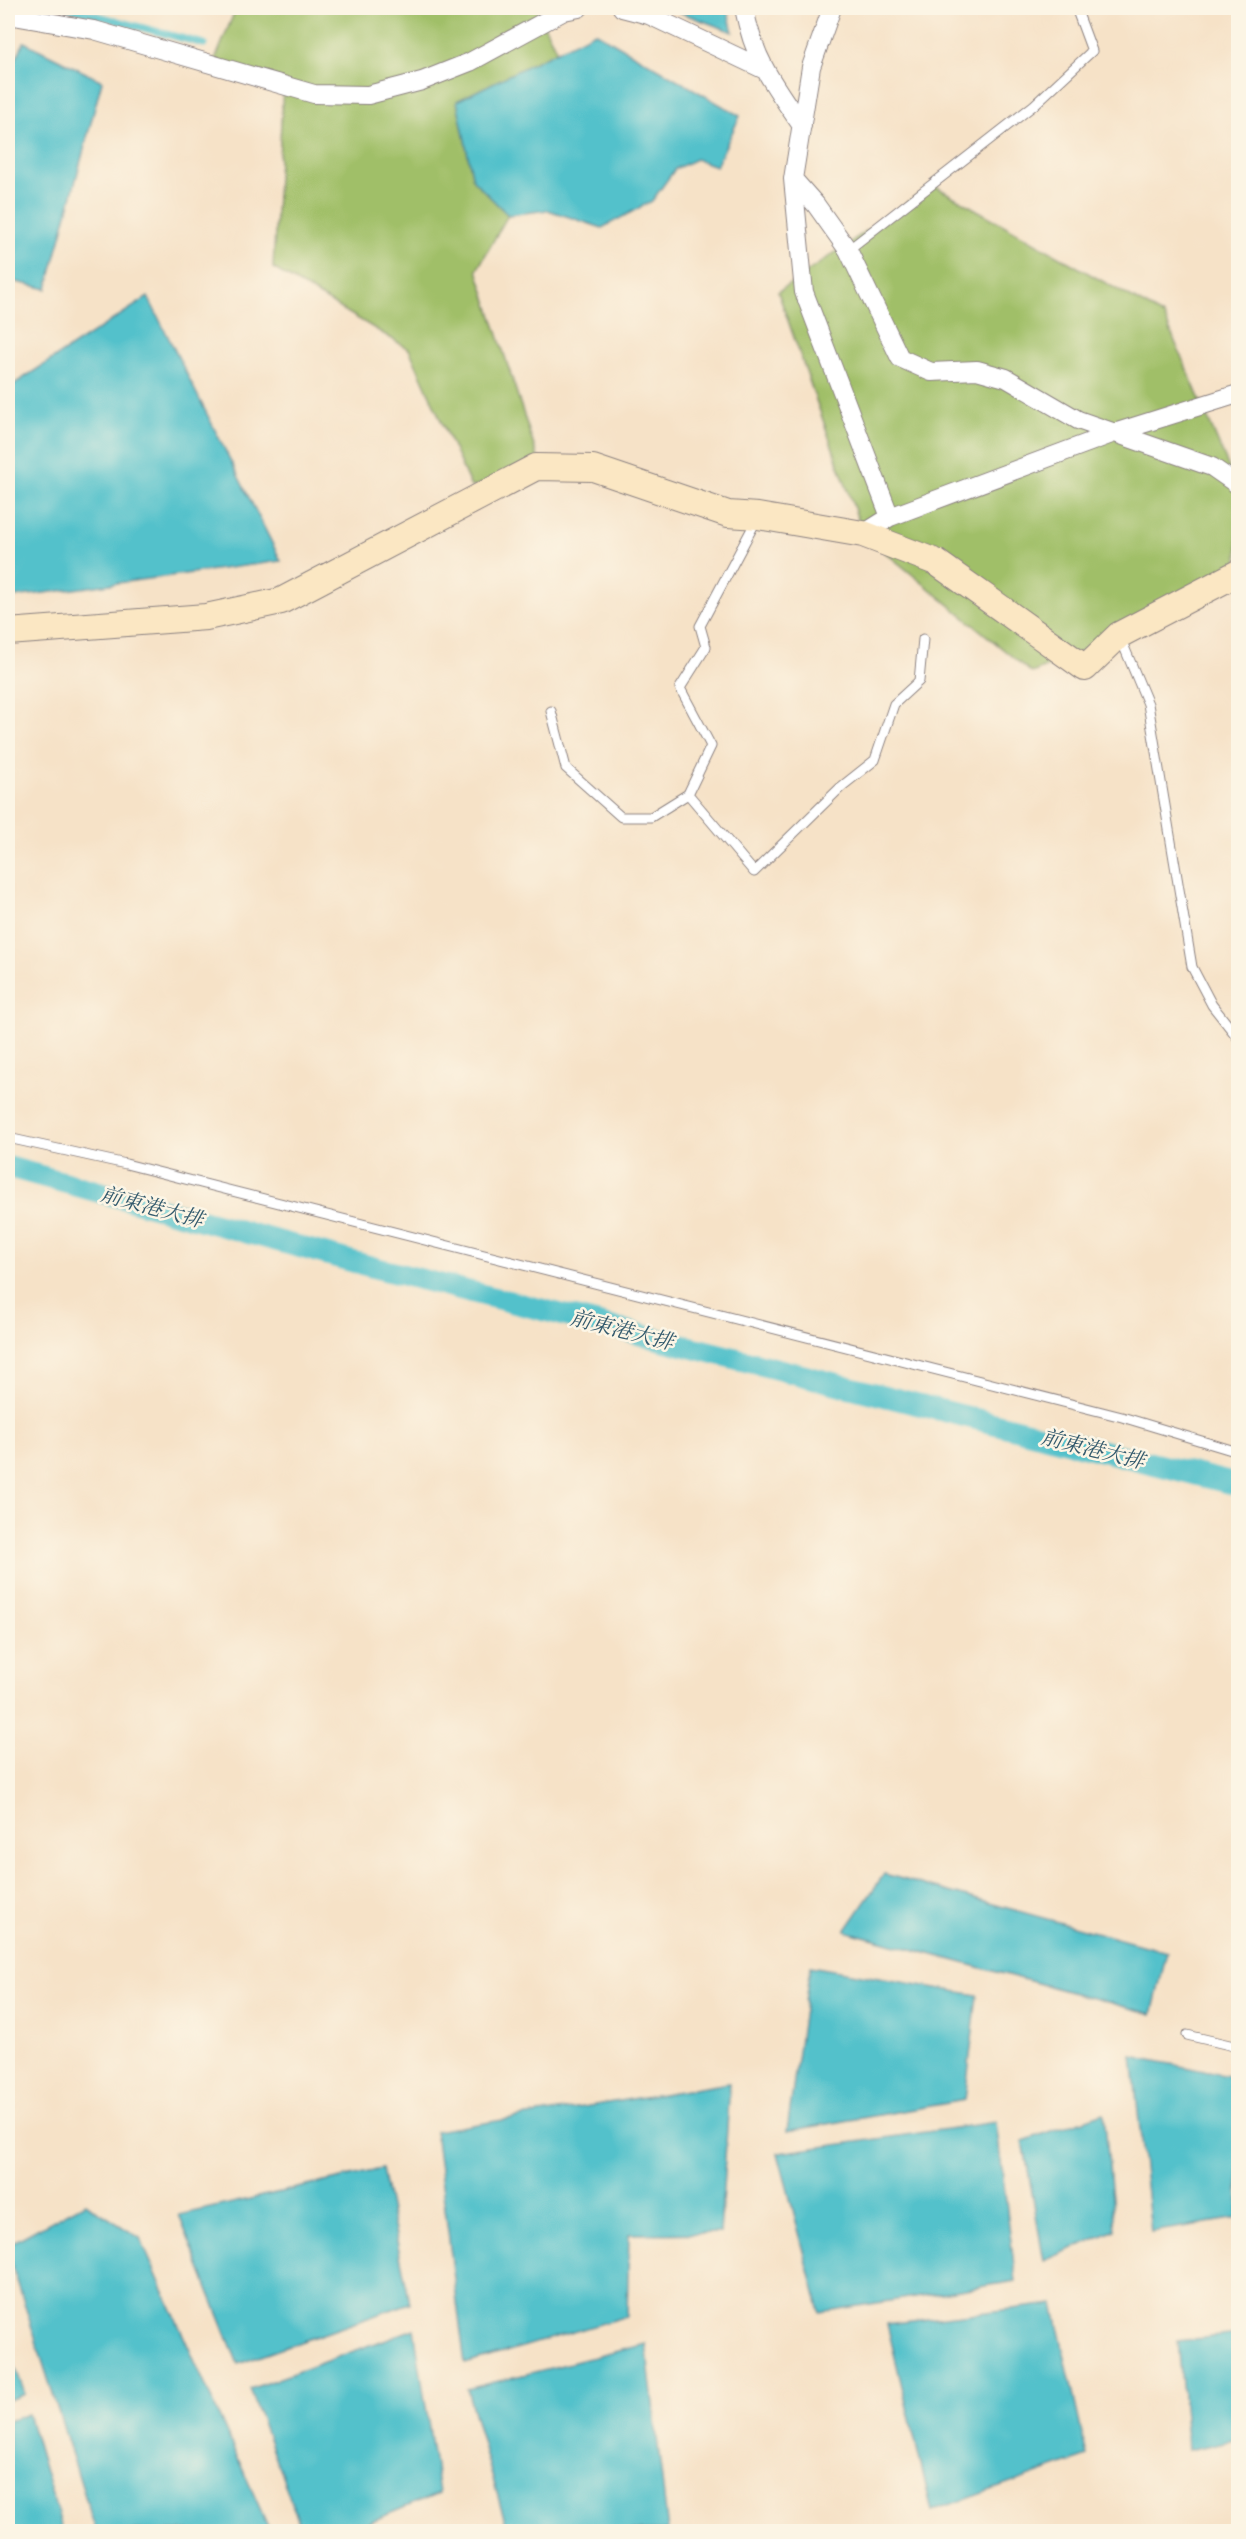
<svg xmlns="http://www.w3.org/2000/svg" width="1246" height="2539" font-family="Cardo,'Noto Serif TC',serif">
	<rect width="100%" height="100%" fill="#fcf5e5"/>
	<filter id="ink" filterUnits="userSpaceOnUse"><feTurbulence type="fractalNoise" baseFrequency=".0167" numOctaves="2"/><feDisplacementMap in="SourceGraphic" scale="12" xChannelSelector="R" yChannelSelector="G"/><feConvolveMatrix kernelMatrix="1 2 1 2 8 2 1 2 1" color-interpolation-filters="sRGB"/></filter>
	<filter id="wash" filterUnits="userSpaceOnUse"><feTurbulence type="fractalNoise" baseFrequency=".008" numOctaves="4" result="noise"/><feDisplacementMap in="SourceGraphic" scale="24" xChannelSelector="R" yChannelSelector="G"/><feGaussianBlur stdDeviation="1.35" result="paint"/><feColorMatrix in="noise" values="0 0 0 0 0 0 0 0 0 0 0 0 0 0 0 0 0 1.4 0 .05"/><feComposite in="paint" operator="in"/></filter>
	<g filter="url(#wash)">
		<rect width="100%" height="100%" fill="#f6e2c7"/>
		<!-- green -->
		<path fill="#a0bf68" stroke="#617052" stroke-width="1.5" d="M236 8H540L543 23 557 51 457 101 473 180 508 215 477 270 541 468 471 487 409 349 273 268 283 86 213 65Z
			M933 185 1164 316 1238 489V568L1074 655 1032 673 863 534 778 292Z"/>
		<!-- water -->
		<path fill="#53c1cb" stroke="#3a7283" stroke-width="1.5" d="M668 8H727L733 32Z
			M595 32 740 116 716 166 696 159 675 169 652 201 602 228 548 210 508 215 473 180 457 101Z
			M24 42 102 81 47 289 8 280V76Z
			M148 297 281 561 8 598V388Z
			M884 1874 1167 1952 1152 2014 845 1931Z
			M810 1966 977 1995 965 2100 787 2131Z
			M1132 2056 1238 2078V2218L1151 2232Z
			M730 2083 720 2233 629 2234 627 2316 465 2364 435 2131Z
			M1104 2113 1115 2230 1044 2261 1023 2141Z
			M996 2122 1016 2281 820 2312 778 2153Z
			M382 2169 410 2303 238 2364 179 2215Z
			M85 2203 140 2238 270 2531H96L8 2252V2245Z
			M1053 2304 1087 2456 932 2511 887 2324Z
			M414 2329 439 2493 348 2531H302L250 2389Z
			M1238 2334V2439L1188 2450 1178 2341Z
			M646 2344 668 2531H508L467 2389Z
			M8 2347 25 2394 8 2400Z
			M28 2414 63 2531H8V2421Z"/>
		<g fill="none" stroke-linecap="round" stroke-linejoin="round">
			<!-- stream -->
			<path stroke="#53c1cb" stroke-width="7" d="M69 8 204 44"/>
			<!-- canal -->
			<path stroke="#53c1cb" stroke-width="22" d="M8 1167 376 1268 1238 1485"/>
		</g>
	</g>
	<g filter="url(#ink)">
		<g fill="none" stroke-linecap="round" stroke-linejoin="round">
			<defs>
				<path id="service" d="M848 250 1034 105 1092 51 1076 8
					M1120 637 1148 704 1192 967 1212 1005 1238 1038
					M551 711 566 768 621 817H651L688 794 754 872 841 787 875 760 894 704 919 681 923 639
					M688 794 711 746 680 688 706 647 700 626 757 519
					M8 1138 126 1164 1122 1417 1238 1452
					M1187 2035 1238 2047"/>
				<path id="minor" d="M622 8 649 15 763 69
					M744 8C754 60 773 84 802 126
					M832 8 811 67 793 179 804 292 890 517
					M8 15 94 30 314 94 368 95 422 81 470 62 564 11 579 8
					M793 179 816 205 848 250 900 358 931 372 977 370 1006 378 1078 420 1212 467 1238 485
					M863 534 890 517 1117 432 1238 394"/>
				<path id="secondary" d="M8 632 206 617 281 601 536 467 593 468 728 514 758 516 863 534 936 562 1085 668 1119 635 1238 573"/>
			</defs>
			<!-- service casing -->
			<use href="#service" stroke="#8c8281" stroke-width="11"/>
			<!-- minor casing -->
			<use href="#minor" stroke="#8c8281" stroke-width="20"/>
			<!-- secondary casing -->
			<use href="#secondary" stroke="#8c8281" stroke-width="28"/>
			<!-- service -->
			<use href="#service" stroke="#fff" stroke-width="9"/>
			<!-- minor -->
			<use href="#minor" stroke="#fff" stroke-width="18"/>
			<!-- secondary -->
			<use href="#secondary" stroke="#fbe7c3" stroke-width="26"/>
		</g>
	</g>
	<g text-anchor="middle" stroke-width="5" stroke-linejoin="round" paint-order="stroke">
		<!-- water labels -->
		<g font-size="21" font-style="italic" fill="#335a6d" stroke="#fcf5e5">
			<text transform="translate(152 1207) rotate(15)" y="7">前東港大排</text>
			<text transform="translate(622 1330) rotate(14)" y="7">前東港大排</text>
			<text transform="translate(1093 1449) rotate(14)" y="7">前東港大排</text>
		</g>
	</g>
	<!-- margin -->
	<rect width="1246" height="2539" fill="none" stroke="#fcf5e5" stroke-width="30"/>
</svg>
